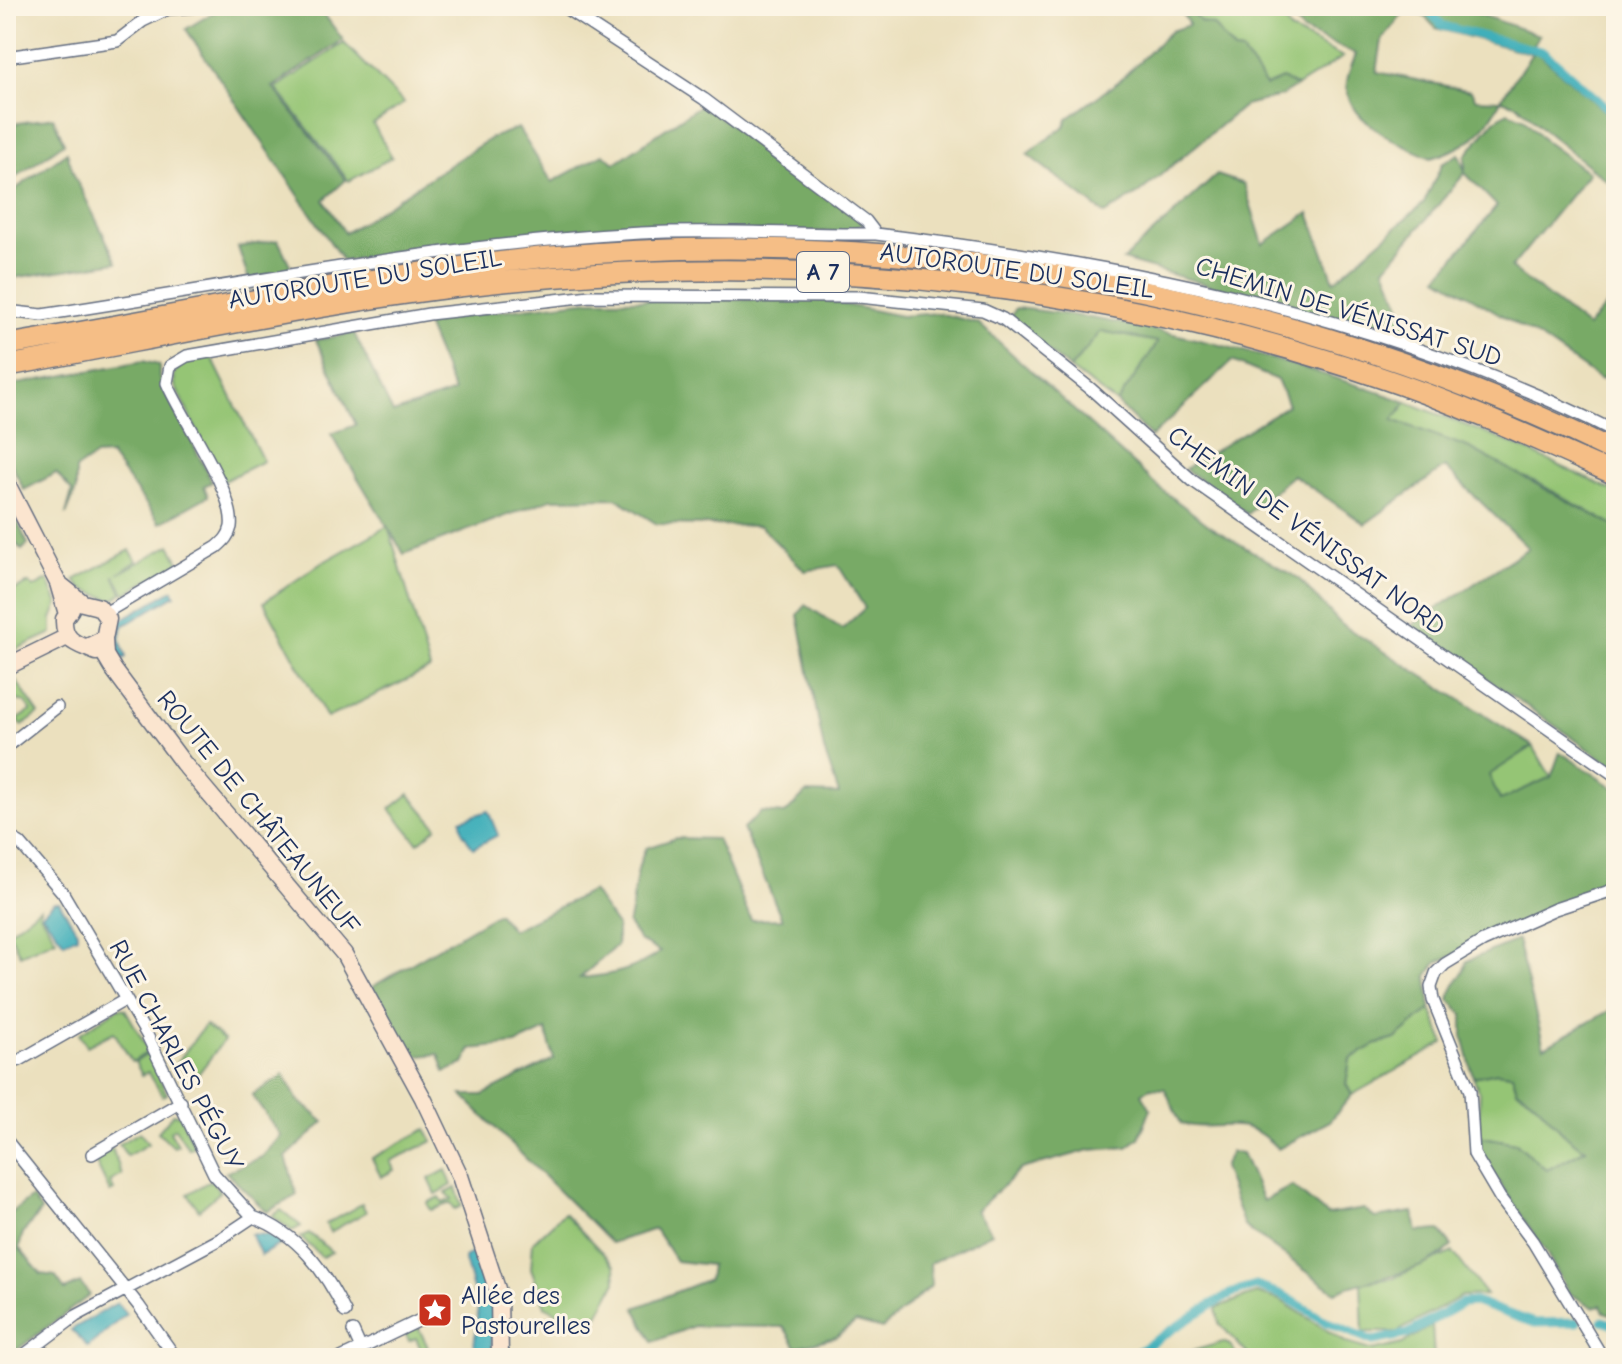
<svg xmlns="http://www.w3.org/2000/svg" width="1622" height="1364" font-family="'Comic Neue',sans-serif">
	<rect width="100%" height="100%" fill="#fcf5e5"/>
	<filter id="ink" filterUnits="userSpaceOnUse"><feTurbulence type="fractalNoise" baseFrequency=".0125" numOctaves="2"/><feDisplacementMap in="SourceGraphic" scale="16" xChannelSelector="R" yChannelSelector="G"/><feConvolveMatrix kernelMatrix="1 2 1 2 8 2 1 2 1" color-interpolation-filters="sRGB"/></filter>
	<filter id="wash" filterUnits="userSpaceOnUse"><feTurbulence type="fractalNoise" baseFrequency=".006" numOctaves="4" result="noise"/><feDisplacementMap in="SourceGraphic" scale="32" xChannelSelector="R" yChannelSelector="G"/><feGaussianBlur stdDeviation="1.8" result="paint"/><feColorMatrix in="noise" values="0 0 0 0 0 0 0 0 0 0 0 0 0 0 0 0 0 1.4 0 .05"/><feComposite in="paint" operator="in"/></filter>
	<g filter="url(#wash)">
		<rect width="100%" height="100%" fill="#ebe0be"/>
		<!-- green -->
		<path fill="#95c575" stroke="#587a6a" stroke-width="2" d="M1186 6H1275L1290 30 1343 57 1297 86 1282 79 1266 86 1242 52 1234 51 1213 26 1201 22Z
			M344 43 404 103 373 124 392 157 349 181 276 88Z
			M1101 331 1159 342 1117 403 1070 369Z
			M211 356 263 461 222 482 175 386 174 375 181 364Z
			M1407 402 1513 444 1616 492V527L1538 483 1392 420Z
			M388 526 430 669 327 718 264 602 320 564Z
			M170 545 179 562 125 594 114 575 122 593 113 600 82 589 74 580 130 550 137 561 118 574Z
			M48 580 58 604 52 619V633L6 654V594L29 583 33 588Z
			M13 676 39 714 22 726 17 720 31 711 25 702 11 699 6 703V681Z
			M1533 746 1551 777 1500 801 1488 775Z
			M409 794 437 827 418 843 390 809Z
			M40 908V914L56 939 20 955 9 932Z
			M119 1008 125 1009 149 1051 132 1062 114 1032 87 1046 79 1034Z
			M1431 1009 1444 1043 1352 1095 1346 1084 1350 1059 1375 1045 1395 1039Z
			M205 1025 224 1040 195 1078 176 1064Z
			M148 1054 167 1094 163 1096 148 1072 142 1075 135 1062Z
			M1497 1072 1512 1074 1517 1090C1548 1105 1554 1134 1586 1149L1547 1170 1516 1143 1478 1136 1480 1093 1473 1077Z
			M173 1114 180 1115 194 1146 189 1149 175 1128 170 1131 178 1145 174 1147 158 1132Z
			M426 1129 433 1141 390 1161 394 1170 381 1177 372 1158Z
			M140 1132 148 1144 127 1156 119 1144Z
			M112 1148 122 1175 110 1182 114 1190 110 1192 95 1161Z
			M446 1170 452 1185 436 1194 429 1179Z
			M211 1180 220 1192 199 1210 188 1194Z
			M456 1188 462 1206 455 1209 451 1203 431 1210 427 1203 440 1197 443 1203 452 1199 446 1193Z
			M362 1204 366 1212 330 1232 326 1224Z
			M281 1210 301 1226 292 1231 272 1216Z
			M564 1213 615 1266 616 1282 597 1317 574 1322 545 1306 531 1268 533 1242Z
			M309 1233 332 1252 322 1257 300 1237Z
			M1453 1252 1486 1295 1462 1296 1397 1332H1363L1361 1283 1393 1278Z
			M1256 1293 1280 1300 1347 1343 1373 1351 1402 1344 1432 1325 1434 1358H1251L1219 1323 1216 1308Z
			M418 1327 432 1355 413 1358 422 1352 416 1338 409 1341 405 1333Z
			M1223 1342 1230 1345 1239 1358H1169Z"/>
		<!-- forest -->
		<path fill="#78aa66" stroke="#4a6c62" stroke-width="2" d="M224 6H318L343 40 273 87 346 180 324 200 345 233 491 138 518 128 552 182 603 154 615 163 702 104 864 222 848 232H583L343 261 186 29Z
			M1178 6H1186L1201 22 1213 25 1234 51 1242 52 1266 86 1282 79 1297 86 1281 96 1245 105 1139 193 1105 214 1027 154 1065 126 1067 119 1119 81 1171 31 1189 25Z
			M1281 6H1456L1539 35 1530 53 1436 28 1424 16 1406 10 1382 40 1377 72 1471 91 1476 99 1500 100 1533 52 1541 55 1616 121V188L1545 131 1518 105 1501 100C1483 136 1467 147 1431 158 1403 146 1352 124 1347 90 1345 79 1352 65 1356 54L1303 31Z
			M1508 112 1523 118 1545 141 1589 173 1511 268 1587 327 1616 295V367L1601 380 1543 340 1438 277 1497 206 1465 173 1385 268 1406 319 1424 348 1123 260 1217 175 1244 184 1263 244 1309 213 1334 281 1424 203 1442 164 1459 154 1465 172V156L1495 120Z
			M53 117 64 143 6 184V125Z
			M67 152 74 175 117 262 6 279V196Z
			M278 240 293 271 249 280 238 247Z
			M817 299 901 316 938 313 978 323 1162 490 1214 529 1298 578 1341 624 1533 746 1489 775 1500 800 1551 777 1560 752 1616 789V884L1436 963 1427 976 1431 1009 1395 1039 1375 1045 1350 1059 1346 1084 1352 1095 1330 1121 1278 1149C1241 1110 1226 1134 1181 1124L1165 1089 1150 1088 1142 1094 1151 1109 1139 1138 1127 1147 1090 1150 1021 1169 976 1211 992 1233 930 1263 931 1286 882 1329 856 1322 836 1337 796 1347 784 1327 694 1326 653 1342 635 1308 709 1279 711 1265 676 1261 655 1229 611 1243 462 1095H483L554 1059 546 1030 516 1044 471 1049 464 1064 445 1072 439 1054 409 1057 372 987 498 913 512 930 592 891 617 926V945L580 978C613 975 633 971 660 952L640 941 628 924C636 898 633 872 646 848L676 838 717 839 751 920 782 919 743 829 761 812 785 814 806 793 839 794 824 750 798 615 806 605 842 629 865 608 838 565 805 571 760 526 657 524 616 498 551 499 404 554 331 434 356 425 316 340 354 333 393 413 454 392 424 320 591 300Z
			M1016 308C1150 322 1279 357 1407 402L1393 420 1470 448 1616 527V768L1411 626 1528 548 1445 467 1365 524 1293 475 1247 514 1185 469 1288 405 1277 380 1232 361 1151 437 1117 403 1158 342 1101 331 1070 369 1009 320Z
			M143 361 159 365V377L212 482 204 486 208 496 160 523 110 455 95 456 76 469V490L66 515 72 491 56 473 24 490 6 453V386Z
			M6 498 28 544 22 550 12 540 6 547Z
			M1517 940 1544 1047 1616 1007V1316L1604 1312 1601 1305 1593 1307 1569 1293 1546 1252 1478 1151V1136L1516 1143 1547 1170 1586 1149C1556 1135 1546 1104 1517 1090L1512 1074 1497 1072 1473 1077 1463 1036V1014L1449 1000C1451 985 1464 977 1467 961Z
			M284 1075 297 1099 324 1122 286 1157 297 1195 267 1212 226 1172 262 1157 281 1136 252 1095Z
			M1231 1152 1242 1153 1263 1201 1292 1186 1327 1215 1364 1209 1375 1218 1413 1212 1417 1232 1439 1230 1452 1246C1420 1277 1375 1275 1335 1292L1244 1226 1223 1167Z
			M32 1197 41 1211 23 1233 19 1248 41 1274 55 1276 65 1290 80 1283 90 1295 6 1358V1217Z"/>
		<!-- water -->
		<path fill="#3fafba" stroke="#2d6f8c" stroke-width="2" d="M173 590 175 595 123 626 120 640 126 657 123 659 115 646 121 620Z
			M488 811 498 835 473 848 462 831 461 820Z
			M54 902H59L77 931V936L64 942 42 914Z
			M251 1234 268 1235 283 1243 261 1255Z
			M479 1249 492 1298V1358H473L478 1307 464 1257Z
			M117 1303 126 1314 88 1347 71 1330Z"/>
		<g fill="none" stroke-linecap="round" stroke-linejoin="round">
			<!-- canal -->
			<path stroke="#3fafba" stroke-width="9" d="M1424 6 1443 26 1544 52 1616 116
				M1602 1321 1616 1325
				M1128 1358 1212 1304 1232 1293 1256 1286 1283 1295 1327 1322 1373 1341 1408 1334 1462 1303 1475 1302 1534 1323 1577 1322"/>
		</g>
	</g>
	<g filter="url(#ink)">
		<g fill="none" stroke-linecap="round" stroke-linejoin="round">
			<defs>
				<path id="street" d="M562 6 704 99 866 221 876 234C1131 265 1385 316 1616 432
					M6 57 117 41 143 21 168 9 208 6
					M6 311 42 315C241 285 439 244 641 233 719 229 798 235 876 234
					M105 613 217 547C224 541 229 536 231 527 236 493 181 417 167 383L170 366 187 356 429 314 590 296 859 297 983 310 1003 319 1091 389 1193 481 1616 776
					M6 747 57 707
					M6 835 20 843 63 893 147 1035 214 1174 253 1217 220 1239 76 1316 20 1358
					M6 1059 10 1063 20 1060 125 1000
					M6 1140 139 1306 176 1358
					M92 1154 181 1102
					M253 1217C298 1233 325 1271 345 1312
					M353 1331 365 1358
					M341 1358 439 1311
					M1603 1358 1533 1242 1500 1198 1474 1154 1470 1091 1433 1000 1431 987 1436 973 1445 964 1483 941 1555 909 1616 889"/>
				<path id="secondary" d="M6 482 58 583 67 614
					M58 583 83 603 99 607 108 619 104 639 87 647
					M71 609 64 619C63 643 79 644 96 652
					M104 639 105 655 114 670 183 763 344 954 423 1098 460 1176 499 1295 500 1358
					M6 667 67 637"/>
				<path id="highway" d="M6 345C185 315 364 275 545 257 909 223 1288 292 1616 452
					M6 366C187 333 370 291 554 277 833 255 1114 287 1379 377 1460 404 1538 440 1616 475"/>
			</defs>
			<!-- street casing -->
			<use href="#street" stroke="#646d80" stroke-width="14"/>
			<!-- secondary casing -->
			<use href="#secondary" stroke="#646d80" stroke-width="19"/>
			<!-- highway casing -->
			<use href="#highway" stroke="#646d80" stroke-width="23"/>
			<!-- street -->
			<use href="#street" stroke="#fff" stroke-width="11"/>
			<!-- secondary -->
			<use href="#secondary" stroke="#fbe5cf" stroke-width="16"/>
			<!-- highway -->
			<use href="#highway" stroke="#f5be86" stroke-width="20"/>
		</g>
	</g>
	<!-- icons -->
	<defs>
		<symbol id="sight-square" viewBox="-11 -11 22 22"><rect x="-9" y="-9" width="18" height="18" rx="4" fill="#c8321e" stroke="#fcf5e5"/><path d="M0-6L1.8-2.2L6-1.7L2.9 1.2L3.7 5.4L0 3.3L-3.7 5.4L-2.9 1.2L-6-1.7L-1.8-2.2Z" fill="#fff"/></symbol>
	</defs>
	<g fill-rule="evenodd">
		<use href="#sight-square" x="415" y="1290" width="40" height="40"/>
	</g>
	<g text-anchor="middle" stroke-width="6" stroke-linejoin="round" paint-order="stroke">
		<!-- shield labels -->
		<rect fill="#fcf5e5" stroke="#5e6a86" stroke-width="2" x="797" y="252" width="52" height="40" rx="6"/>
		<g font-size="24" font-weight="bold" fill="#1b2f5e">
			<text x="823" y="280">A 7</text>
		</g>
		<!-- street labels -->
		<g font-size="26" fill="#1b2f5e" stroke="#fcf5e5">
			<text transform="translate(1017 270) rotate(8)" y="9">AUTOROUTE DU SOLEIL</text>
			<text transform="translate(365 278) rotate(-9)" y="9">AUTOROUTE DU SOLEIL</text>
			<text transform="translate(1349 311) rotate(17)" y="9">CHEMIN DE VÉNISSAT SUD</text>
			<text transform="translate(1307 530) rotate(36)" y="9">CHEMIN DE VÉNISSAT NORD</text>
			<text transform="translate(259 812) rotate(51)" y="9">ROUTE DE CHÂTEAUNEUF</text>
			<text transform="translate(177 1055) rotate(62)" y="9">RUE CHARLES PÉGUY</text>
		</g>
		<!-- poi labels -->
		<g font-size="26" fill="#1b2f5e" stroke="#fcf5e5" text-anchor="start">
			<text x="461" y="1304">Allée des<tspan x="461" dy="30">Pastourelles</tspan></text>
		</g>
	</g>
	<!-- margin -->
	<rect width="1622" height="1364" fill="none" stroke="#fcf5e5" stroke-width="32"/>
</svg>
